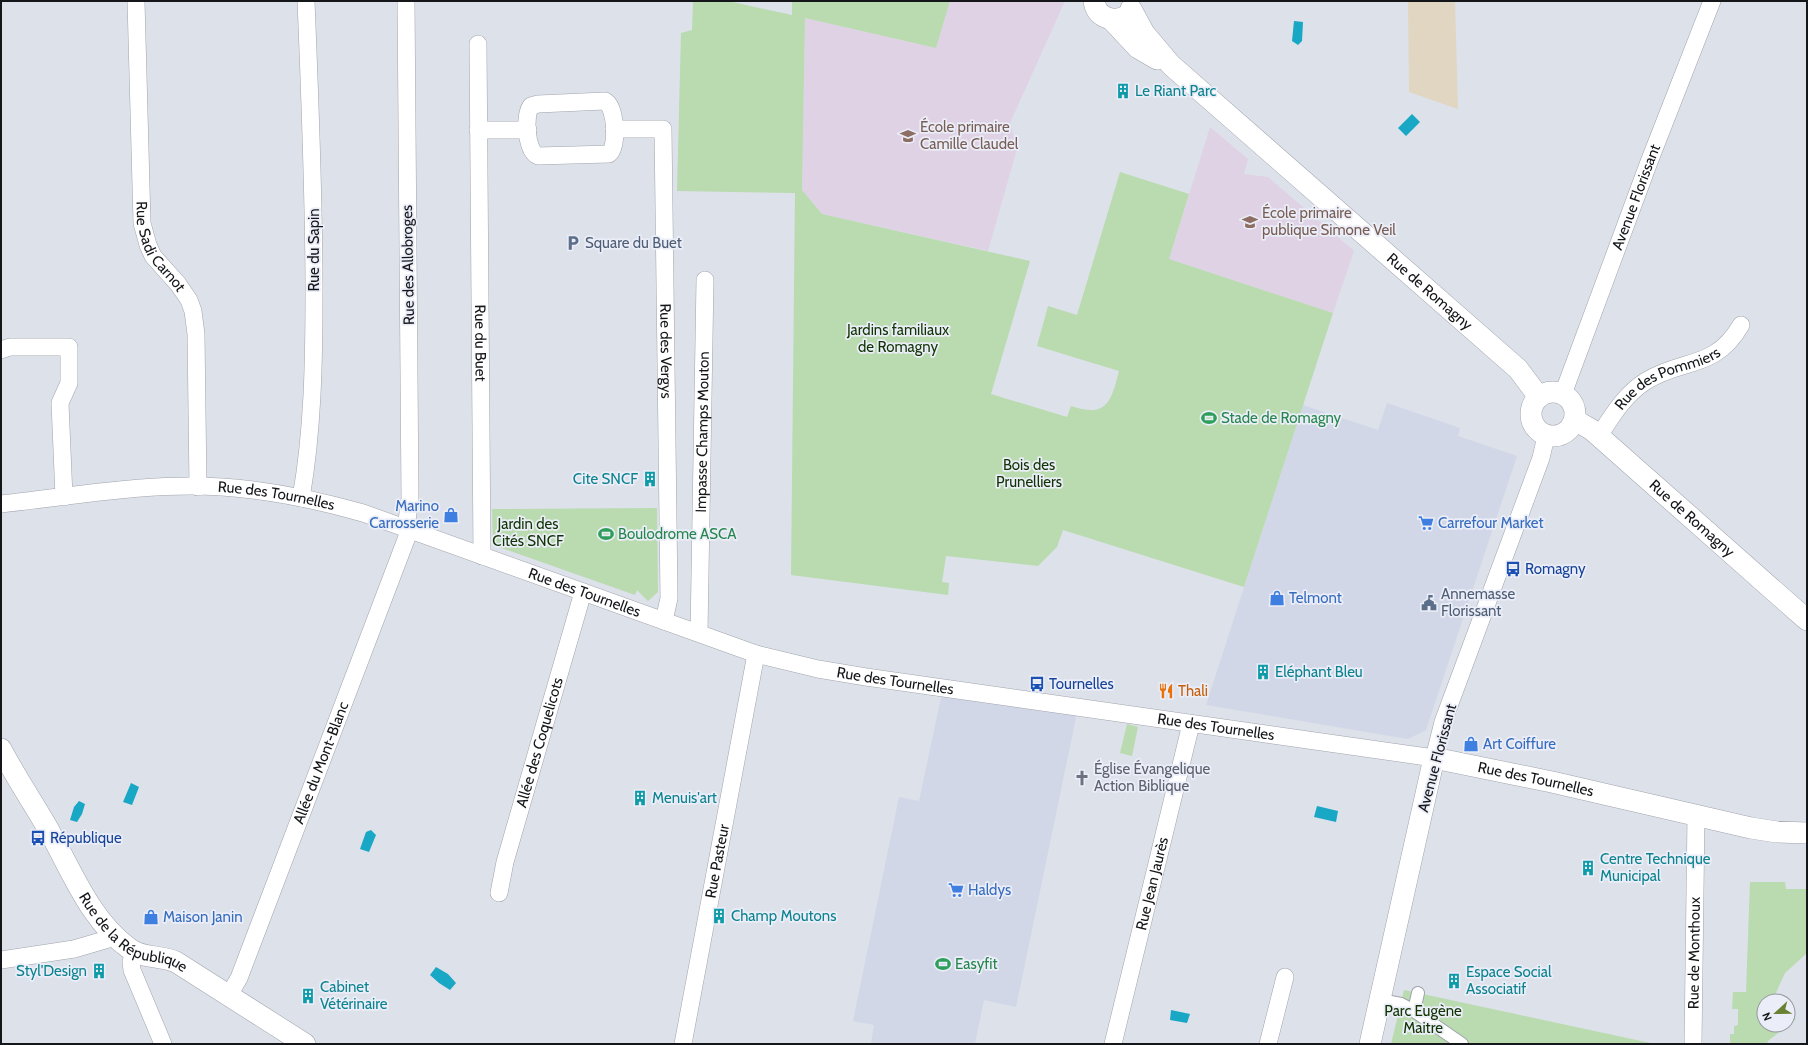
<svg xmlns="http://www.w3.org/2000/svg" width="1808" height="1045" font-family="Cabin,sans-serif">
	<rect width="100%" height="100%" fill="#dde1ea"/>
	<!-- built -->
	<path fill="#d1d7e7" d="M1387 403 1460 428 1458 436 1517 456 1426 730 1408 739 1206 705 1303 405 1378 430Z
		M943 688 1078 708 1016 1007 984 1000 975 1044H871L874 1025 853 1021 899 797 919 801Z"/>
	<!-- industrial -->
	<path fill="#e0d6c1" d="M1408 1H1455L1458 109 1409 92Z"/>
	<!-- education -->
	<path fill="#dfd2e5" d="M950 1H1065L1010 123 1017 149 988 251 822 214 802 190 805 18 936 48Z
		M1210 127 1248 159 1244 174 1268 177 1354 251 1333 313 1169 259Z"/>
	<!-- green -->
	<path fill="#b9dbaf" d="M693 1H728L792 15V1H950L936 48 805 18 802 190 822 214 1030 261 991 394 1067 417 1071 406C1106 418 1111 403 1119 371L1037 346 1048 306 1077 315 1120 172 1189 194 1169 259 1333 313 1244 587 1063 530 1057 547 1038 566 946 556 942 582 949 583 948 595 791 575 795 193 677 191 681 33 692 30Z
		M657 508 658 592 648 601 637 590 635 595 493 545 492 509Z
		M1127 724 1138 727 1132 756 1120 753Z
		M1750 882H1785L1786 889H1807V953L1785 973 1774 997 1778 1001H1764V1025H1788V1011L1796 1019 1768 1041 1767 1044H1723L1730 1043V1034H1734V1026L1738 1025V1009H1732L1733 992H1746Z
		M1404 990 1655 1044H1391Z"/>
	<!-- water -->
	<path fill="#18a7c5" d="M1294 21 1303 22 1302 41 1298 45 1292 41Z
		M1412 114 1420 122 1406 136 1398 128Z
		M131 783 139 787 132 805 123 802Z
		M79 801 85 804 82 814 77 822 70 820 74 807Z
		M1317 806 1338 811 1336 822 1314 817Z
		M371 830 376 835 369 852 360 849 366 832Z
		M436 967 448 974 456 983 450 990 439 983 430 975Z
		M1171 1010 1190 1014 1187 1023 1170 1020Z"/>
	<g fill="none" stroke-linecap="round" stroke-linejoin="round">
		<defs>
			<path id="pedestrian" d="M1380 1000 1401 1004 1414 1011 1462 1044
				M1414 1011 1418 993"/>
			<g id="minor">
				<path id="s1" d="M136 1 142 223 148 245 153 256 178 284 189 300 193 311 196 334 198 487"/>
				<path id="s2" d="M478 44 482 556"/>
				<path d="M605 101C616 107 618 146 609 154L538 156C526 151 524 116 531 106L538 104Z"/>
				<path id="s3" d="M614 129H663L669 598 664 621"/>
				<path d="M478 130H528"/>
				<path d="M1 350 10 347H69V383L60 403 64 497"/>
				<path id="s4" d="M1563 394 1649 162 1712 1"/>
				<path id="s5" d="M1599 436C1612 416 1625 394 1646 381 1683 358 1715 370 1741 325"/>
				<path d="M301 498C313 430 314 360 314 291 314 194 310 98 306 1"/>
				<path id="s6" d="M1 504C74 496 149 482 222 487 269 490 317 500 363 513L756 654 818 669 866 677 1434 758 1443 722 1541 458 1546 436"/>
				<path d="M406 528 410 498 406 1"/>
				<path id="s7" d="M699 633 705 280"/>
				<path id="s8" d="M499 893 505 862 583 592"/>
				<path d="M134 952 131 962 132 970 163 1044"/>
				<path d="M1 960 74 949 115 937"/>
				<path id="s9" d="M229 995 239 978 410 529"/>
				<path id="s10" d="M683 1044 756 654"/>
				<path id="s11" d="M1113 1044 1191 724"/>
				<path d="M1268 1044 1285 977"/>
				<path id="s12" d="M1693 1044 1696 815"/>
			</g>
			<g id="tertiary">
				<path d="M1094 1C1096 16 1111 23 1124 17"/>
				<path id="s13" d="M1131 9 1144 33 1171 65 1518 369 1539 397"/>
				<path d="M1111 19 1138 48 1157 59"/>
				<circle cx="1553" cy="414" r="22"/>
				<path id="s14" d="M1575 420 1592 430 1807 620"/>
				<path id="s15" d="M1 749C15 776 32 801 47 827 71 869 90 921 130 949 144 959 161 955 176 962L305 1044"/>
				<path id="s16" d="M1370 1044 1434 758 1552 782 1751 828 1777 832 1807 833"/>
			</g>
		</defs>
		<!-- pedestrian casing -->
		<use href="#pedestrian" stroke="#a1a4ad" stroke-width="14"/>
		<!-- minor casing -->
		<use href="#minor" stroke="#a1a4ad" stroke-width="18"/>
		<!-- tertiary casing -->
		<use href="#tertiary" stroke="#a1a4ad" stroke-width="22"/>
		<!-- pedestrian -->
		<use href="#pedestrian" stroke="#fff" stroke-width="12"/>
		<!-- minor -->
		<use href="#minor" stroke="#fff" stroke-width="17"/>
		<!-- tertiary -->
		<use href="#tertiary" stroke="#fff" stroke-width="21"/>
	</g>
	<!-- icons -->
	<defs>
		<symbol id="building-bare" viewBox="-9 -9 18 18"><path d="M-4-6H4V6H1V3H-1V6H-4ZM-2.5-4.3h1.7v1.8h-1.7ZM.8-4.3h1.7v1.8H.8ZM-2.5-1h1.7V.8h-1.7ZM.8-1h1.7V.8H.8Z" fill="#0f9aa8" stroke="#ebeef8" stroke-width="2.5" paint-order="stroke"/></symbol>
		<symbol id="school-bare" viewBox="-9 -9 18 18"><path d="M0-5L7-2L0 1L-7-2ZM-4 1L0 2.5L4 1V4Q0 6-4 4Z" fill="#8d6e63" stroke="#ebeef8" stroke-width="2.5" paint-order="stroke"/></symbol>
		<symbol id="parking-bare" viewBox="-9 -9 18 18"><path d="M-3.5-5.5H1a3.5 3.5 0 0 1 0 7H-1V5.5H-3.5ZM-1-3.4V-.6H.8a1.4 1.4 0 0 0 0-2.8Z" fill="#5c6f8a" stroke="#ebeef8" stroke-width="2.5" paint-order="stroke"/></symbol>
		<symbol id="stadium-bare" viewBox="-9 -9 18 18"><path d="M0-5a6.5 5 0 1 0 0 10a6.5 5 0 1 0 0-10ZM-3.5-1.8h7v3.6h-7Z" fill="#2e9e5b" stroke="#ebeef8" stroke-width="2.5" paint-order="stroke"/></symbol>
		<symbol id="shop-bare" viewBox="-9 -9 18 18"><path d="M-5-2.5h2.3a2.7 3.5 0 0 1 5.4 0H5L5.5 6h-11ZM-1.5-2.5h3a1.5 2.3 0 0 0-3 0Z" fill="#3f7fe0" stroke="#ebeef8" stroke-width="2.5" paint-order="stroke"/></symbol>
		<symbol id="supermarket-bare" viewBox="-9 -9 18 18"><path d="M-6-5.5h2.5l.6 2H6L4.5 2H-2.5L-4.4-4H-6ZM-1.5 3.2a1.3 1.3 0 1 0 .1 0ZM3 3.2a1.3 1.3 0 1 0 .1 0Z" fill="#3f7fe0" stroke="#ebeef8" stroke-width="2.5" paint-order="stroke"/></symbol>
		<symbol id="bus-bare" viewBox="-9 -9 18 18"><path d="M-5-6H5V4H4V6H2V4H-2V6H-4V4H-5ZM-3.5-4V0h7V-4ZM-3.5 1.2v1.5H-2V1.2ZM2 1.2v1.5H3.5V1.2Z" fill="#1a4fb4" stroke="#ebeef8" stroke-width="2.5" paint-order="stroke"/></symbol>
		<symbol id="civic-bare" viewBox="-9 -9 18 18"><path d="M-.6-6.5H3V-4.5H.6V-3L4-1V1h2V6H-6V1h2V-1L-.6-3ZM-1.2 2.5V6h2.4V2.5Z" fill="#5c6f8a" stroke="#ebeef8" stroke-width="2.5" paint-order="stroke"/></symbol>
		<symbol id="restaurant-bare" viewBox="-9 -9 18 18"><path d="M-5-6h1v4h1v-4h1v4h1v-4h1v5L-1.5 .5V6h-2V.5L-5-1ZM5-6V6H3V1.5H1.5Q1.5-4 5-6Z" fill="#e8710a" stroke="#ebeef8" stroke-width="2.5" paint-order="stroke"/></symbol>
		<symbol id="church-bare" viewBox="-9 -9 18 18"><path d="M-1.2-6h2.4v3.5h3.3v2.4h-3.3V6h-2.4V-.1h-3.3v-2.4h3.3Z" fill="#6b7280" stroke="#ebeef8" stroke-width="2.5" paint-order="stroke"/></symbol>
	</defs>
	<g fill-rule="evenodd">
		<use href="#building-bare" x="1112" y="80" width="22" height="22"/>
		<use href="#school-bare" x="897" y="125" width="22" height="22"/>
		<use href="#school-bare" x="1239" y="211" width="22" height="22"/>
		<use href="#parking-bare" x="562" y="232" width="22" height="22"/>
		<use href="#stadium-bare" x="1198" y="407" width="22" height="22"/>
		<use href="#building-bare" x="639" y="468" width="22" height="22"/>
		<use href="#shop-bare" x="440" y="504" width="22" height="22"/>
		<use href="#supermarket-bare" x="1415" y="512" width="22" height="22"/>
		<use href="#stadium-bare" x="595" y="523" width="22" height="22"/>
		<use href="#bus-bare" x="1502" y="558" width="22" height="22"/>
		<use href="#shop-bare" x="1266" y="587" width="22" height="22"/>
		<use href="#civic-bare" x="1418" y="592" width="22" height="22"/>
		<use href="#building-bare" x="1252" y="661" width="22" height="22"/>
		<use href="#bus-bare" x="1026" y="673" width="22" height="22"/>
		<use href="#restaurant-bare" x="1155" y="680" width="22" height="22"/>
		<use href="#shop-bare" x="1460" y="733" width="22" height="22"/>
		<use href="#church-bare" x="1071" y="767" width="22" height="22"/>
		<use href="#building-bare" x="629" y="787" width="22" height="22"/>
		<use href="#bus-bare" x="27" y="827" width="22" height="22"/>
		<use href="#building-bare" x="1577" y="857" width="22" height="22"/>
		<use href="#supermarket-bare" x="945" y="879" width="22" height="22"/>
		<use href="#building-bare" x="708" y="905" width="22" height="22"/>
		<use href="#shop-bare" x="140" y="906" width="22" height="22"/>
		<use href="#stadium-bare" x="932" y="953" width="22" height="22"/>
		<use href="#building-bare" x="88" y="960" width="22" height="22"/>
		<use href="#building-bare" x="1443" y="970" width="22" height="22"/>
		<use href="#building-bare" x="297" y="985" width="22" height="22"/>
	</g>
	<g text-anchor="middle" stroke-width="3.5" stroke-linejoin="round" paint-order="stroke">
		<!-- culture labels -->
		<g font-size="15" fill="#0d838f" stroke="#ebeef8" text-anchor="start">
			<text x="1135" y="96">Le Riant Parc</text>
			<text x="638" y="484" text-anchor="end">Cite SNCF</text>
			<text x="1275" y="677">Eléphant Bleu</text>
			<text x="652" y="803">Menuis'art</text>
			<text x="1600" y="864">Centre Technique<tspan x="1600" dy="17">Municipal</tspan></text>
			<text x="731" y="921">Champ Moutons</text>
			<text x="87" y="976" text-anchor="end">Styl'Design</text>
			<text x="1466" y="977">Espace Social<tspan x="1466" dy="17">Associatif</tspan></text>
			<text x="320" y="992">Cabinet<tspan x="320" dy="17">Vétérinaire</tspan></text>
		</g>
		<!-- education labels -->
		<g font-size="15" fill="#785e54" stroke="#ebeef8" text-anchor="start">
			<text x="920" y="132">École primaire<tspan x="920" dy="17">Camille Claudel</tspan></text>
			<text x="1262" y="218">École primaire<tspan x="1262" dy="17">publique Simone Veil</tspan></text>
		</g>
		<!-- street labels -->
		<g font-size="15" fill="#151619" stroke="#ebeef8">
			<text dy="5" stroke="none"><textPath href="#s4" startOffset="210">Avenue Florissant</textPath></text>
			<text dy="5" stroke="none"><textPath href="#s1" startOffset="251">Rue Sadi Carnot</textPath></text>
			<text transform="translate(314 250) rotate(-90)" y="5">Rue du Sapin</text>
			<text transform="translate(408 265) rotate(-91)" y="5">Rue des Allobroges</text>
			<text dy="5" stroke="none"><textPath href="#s13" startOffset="413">Rue de Romagny</textPath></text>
			<text dy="5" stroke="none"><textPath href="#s2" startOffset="299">Rue du Buet</textPath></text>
			<text dy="5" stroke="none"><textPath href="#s3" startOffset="271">Rue des Vergys</textPath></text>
			<text dy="5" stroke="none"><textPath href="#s5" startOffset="93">Rue des Pommiers</textPath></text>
			<text dy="5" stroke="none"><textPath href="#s7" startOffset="201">Impasse Champs Mouton</textPath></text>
			<text dy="5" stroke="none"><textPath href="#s6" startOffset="277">Rue des Tournelles</textPath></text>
			<text dy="5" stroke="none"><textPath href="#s14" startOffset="153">Rue de Romagny</textPath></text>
			<text dy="5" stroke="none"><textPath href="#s6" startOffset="601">Rue des Tournelles</textPath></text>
			<text dy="5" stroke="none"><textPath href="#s6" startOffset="925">Rue des Tournelles</textPath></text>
			<text dy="5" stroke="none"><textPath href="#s6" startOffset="1249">Rue des Tournelles</textPath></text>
			<text dy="5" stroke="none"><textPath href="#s8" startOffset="156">Allée des Coquelicots</textPath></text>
			<text transform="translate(1437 758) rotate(-75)" y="5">Avenue Florissant</text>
			<text dy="5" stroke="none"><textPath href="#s9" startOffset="250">Allée du Mont-Blanc</textPath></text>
			<text dy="5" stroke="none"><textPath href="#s16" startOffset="397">Rue des Tournelles</textPath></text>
			<text dy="5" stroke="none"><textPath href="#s10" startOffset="186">Rue Pasteur</textPath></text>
			<text dy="5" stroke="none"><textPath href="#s11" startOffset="165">Rue Jean Jaurès</textPath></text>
			<text dy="5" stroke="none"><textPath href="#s15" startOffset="233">Rue de la République</textPath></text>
			<text dy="5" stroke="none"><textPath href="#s12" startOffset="91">Rue de Monthoux</textPath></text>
		</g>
		<!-- service labels -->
		<g font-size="15" fill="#4e5e75" stroke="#ebeef8" text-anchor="start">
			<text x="585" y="248">Square du Buet</text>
			<text x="1441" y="599">Annemasse<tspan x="1441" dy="17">Florissant</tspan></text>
		</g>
		<!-- park labels -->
		<g font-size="15" fill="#0f3301" stroke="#ebeef8">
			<text x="898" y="335">Jardins familiaux<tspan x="898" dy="17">de Romagny</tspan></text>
			<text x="1029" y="470">Bois des<tspan x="1029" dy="17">Prunelliers</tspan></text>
			<text x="528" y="529">Jardin des<tspan x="528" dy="17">Cités SNCF</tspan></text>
			<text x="1423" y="1016">Parc Eugène<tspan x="1423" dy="17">Maitre</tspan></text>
		</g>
		<!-- leisure labels -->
		<g font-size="15" fill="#27864d" stroke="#ebeef8" text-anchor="start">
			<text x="1221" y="423">Stade de Romagny</text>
			<text x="618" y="539">Boulodrome ASCA</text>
			<text x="955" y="969">Easyfit</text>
		</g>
		<!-- shop labels -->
		<g font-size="15" fill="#366cbe" stroke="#ebeef8" text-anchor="start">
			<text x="439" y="511" text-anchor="end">Marino<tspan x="439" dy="17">Carrosserie</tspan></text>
			<text x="1438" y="528">Carrefour Market</text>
			<text x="1289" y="603">Telmont</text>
			<text x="1483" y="749">Art Coiffure</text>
			<text x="968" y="895">Haldys</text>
			<text x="163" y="922">Maison Janin</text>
		</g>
		<!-- transit labels -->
		<g font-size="15" fill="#164399" stroke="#ebeef8" text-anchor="start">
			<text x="1525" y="574">Romagny</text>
			<text x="1049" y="689">Tournelles</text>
			<text x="50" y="843">République</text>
		</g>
		<!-- food labels -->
		<g font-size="15" fill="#c56008" stroke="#ebeef8" text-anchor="start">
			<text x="1178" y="696">Thali</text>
		</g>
		<!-- worship labels -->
		<g font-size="15" fill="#5b616d" stroke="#ebeef8" text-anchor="start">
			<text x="1094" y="774">Église Évangelique<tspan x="1094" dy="17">Action Biblique</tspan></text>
		</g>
	</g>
	<!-- border -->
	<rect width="1808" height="1045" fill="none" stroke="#151619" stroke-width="4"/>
	<!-- north arrow -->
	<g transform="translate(1776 1013) rotate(248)"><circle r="19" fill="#ebeef8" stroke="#95989f"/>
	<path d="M0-3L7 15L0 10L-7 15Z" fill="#6a8032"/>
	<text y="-6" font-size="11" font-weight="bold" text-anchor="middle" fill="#151619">N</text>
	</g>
</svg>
